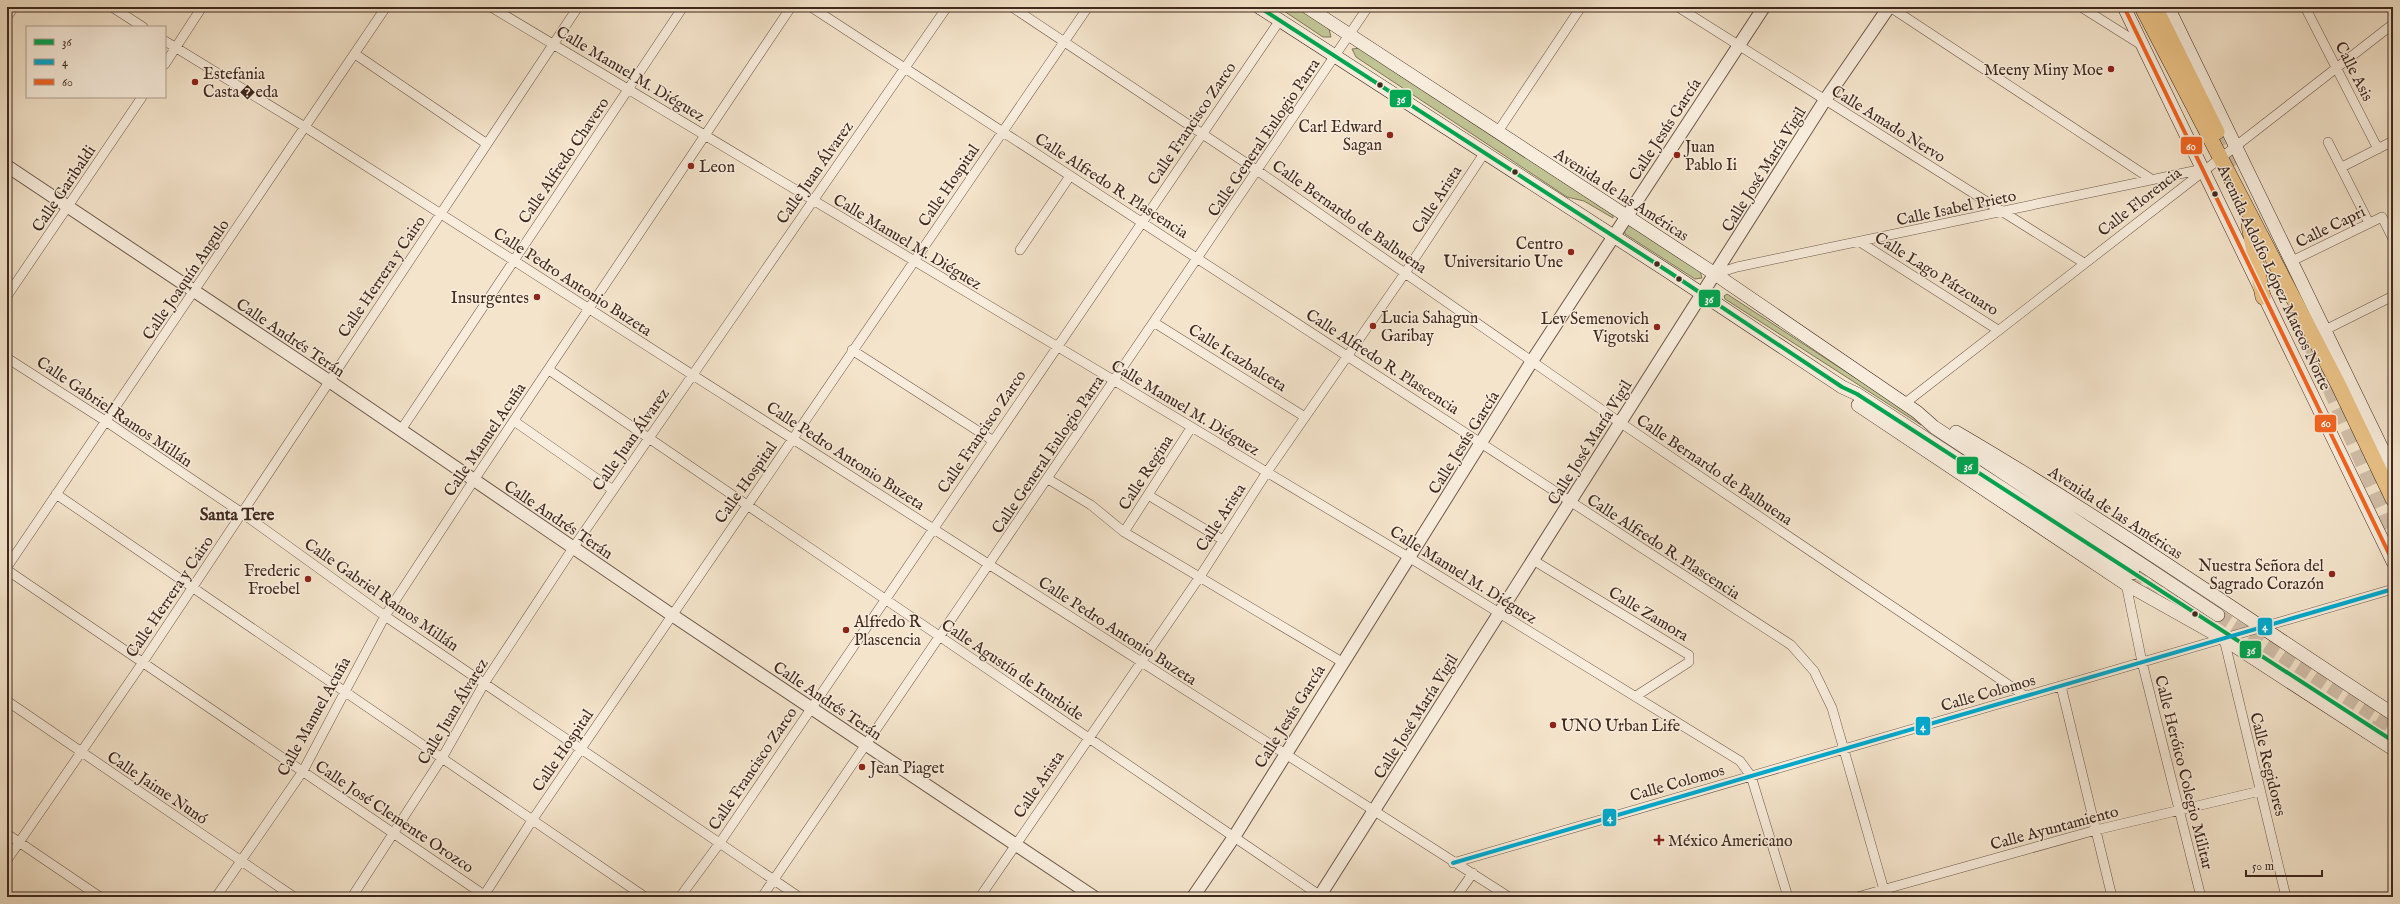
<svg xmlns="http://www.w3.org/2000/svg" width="2400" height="904" font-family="'IM FELL English',serif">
	<rect width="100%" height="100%" fill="#f4e4cb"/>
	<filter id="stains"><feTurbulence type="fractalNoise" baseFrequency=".005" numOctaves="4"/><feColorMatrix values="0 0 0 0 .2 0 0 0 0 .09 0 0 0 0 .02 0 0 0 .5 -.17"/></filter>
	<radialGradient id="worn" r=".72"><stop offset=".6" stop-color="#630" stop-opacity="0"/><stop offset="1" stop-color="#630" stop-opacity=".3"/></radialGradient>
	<!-- green -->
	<path fill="#c0c394" stroke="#807659" d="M1278 7H1296L1329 29 1331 37H1323Z
		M1361 48 1613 215V218L1584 201 1567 197 1356 57 1352 49Z
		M1629 225 1700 271 1702 278 1695 279 1625 234 1624 228Z
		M1727 294 1923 422V424L1921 425 1725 299 1724 296Z"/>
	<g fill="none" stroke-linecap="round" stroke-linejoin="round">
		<!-- secondary-tunnel -->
		<path stroke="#d0bea8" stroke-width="13" stroke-dasharray="13 6" stroke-linecap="butt" d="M2133 573 2211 626
			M2218 615 2393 728
			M2370 726 2393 741"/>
		<!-- primary-tunnel -->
		<path stroke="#d0bea8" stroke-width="15" stroke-dasharray="15 8" stroke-linecap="butt" d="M2217 132 2233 167
			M2311 345 2393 533"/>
		<defs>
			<path id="minor" d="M112 7 143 27
				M491 7 1410 558 1740 761 1751 776 1788 897
				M811 7 1791 645 1814 671 1832 708 1886 897
				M1012 7 1258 171 1615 419 2025 696
				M1678 7 2084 263
				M1890 7 2151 179
				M2081 7 2143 46
				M2305 7 2378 149
				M7 17 14 7
				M165 41 305 127 1509 897
				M355 54 487 144
				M165 64 202 7
				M1497 133 1581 7
				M2328 142 2369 223
				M2342 167 2393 141
				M1860 242 1998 330
				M1020 250 1070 176
				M2292 261 2382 217 2393 239
				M1715 274 1737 267 2203 169
				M7 296 142 97
				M1155 323 1305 417
				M2325 330 2393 296
				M852 350 992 440
				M7 358 107 422 242 513 385 616 799 897
				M549 370 1322 897
				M1904 404 2393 24
				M514 421 613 490
				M401 430 683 7
				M1048 479 1091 505 1124 532 1342 662
				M56 494 645 897
				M1148 495 1223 540
				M1124 532 1191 428
				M1533 560 1689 655V662L1636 696
				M7 567 386 7
				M7 570 487 897
				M2126 584 2142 662 2201 897
				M2224 639 2286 897
				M2061 686 2112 897
				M7 701 294 897
				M7 834 100 897
				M7 860 143 662 578 7
				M1453 863 2393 589
				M216 897 303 771 385 616 474 480 791 7
				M352 897 442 758 485 682 573 548 947 7
				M483 897 533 819 1088 7
				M680 897 719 844 1280 20
				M762 897 1368 7
				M980 897 1199 578 1267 472 1405 273 1485 152
				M1456 897 1473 873
				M1857 897 2096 830 2260 791"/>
			<path id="tertiary" d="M7 166 329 381 672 615 1094 897
				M1193 897 1234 837 1532 361 1764 7
				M1319 897 1825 100 1889 7"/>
			<path id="secondary" d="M1259 7 1669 272 1842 387 1857 394 2133 573
				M1307 7 1715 274 1917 412 1934 427 2218 615
				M2124 7 2393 562
				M2168 7 2393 471
				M1858 405 2126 584 2224 639 2393 749
				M1956 432C2105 519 2247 619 2393 714"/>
			<path id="primary" d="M2142 7 2338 384 2393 499
				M2155 7 2217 132
				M2249 226 2263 297"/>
		</defs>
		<!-- minor casing -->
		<use href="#minor" stroke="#6c5749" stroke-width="10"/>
		<!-- tertiary casing -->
		<use href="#tertiary" stroke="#6c5749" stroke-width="14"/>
		<!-- secondary casing -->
		<use href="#secondary" stroke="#3f281e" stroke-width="14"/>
		<!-- primary casing -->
		<use href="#primary" stroke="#3f281e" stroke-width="16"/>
		<!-- minor -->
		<use href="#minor" stroke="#f8eddd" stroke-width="9"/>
		<!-- tertiary -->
		<use href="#tertiary" stroke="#f8eddd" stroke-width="12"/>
		<!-- secondary -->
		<use href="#secondary" stroke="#f8eddd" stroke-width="13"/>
		<!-- primary -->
		<use href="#primary" stroke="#eac286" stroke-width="15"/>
		<defs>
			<path id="bus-1" d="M1259 7 1669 272 1842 387 1857 394C2036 510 2214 627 2393 741"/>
			<path id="bus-2" d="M1453 863 2393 589"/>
			<path id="bus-3" d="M2124 7 2393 562"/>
		</defs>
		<!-- bus-1 casing -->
		<use href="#bus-1" stroke="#f8eddd" stroke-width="7"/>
		<!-- bus-2 casing -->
		<use href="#bus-2" stroke="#f8eddd" stroke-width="7"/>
		<!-- bus-3 casing -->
		<use href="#bus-3" stroke="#f8eddd" stroke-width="7"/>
		<!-- bus-1 -->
		<use href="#bus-1" stroke="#00a651" stroke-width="4"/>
		<!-- bus-2 -->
		<use href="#bus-2" stroke="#00a9ce" stroke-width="4"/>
		<!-- bus-3 -->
		<use href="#bus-3" stroke="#f26522" stroke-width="4"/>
	</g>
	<!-- markers -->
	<g fill="#8f2418" stroke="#f8eddd" stroke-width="1.5">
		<circle cx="2111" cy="69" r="4"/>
		<circle cx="195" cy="82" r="4"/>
		<circle cx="1390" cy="135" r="4"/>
		<circle cx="1677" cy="155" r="4"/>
		<circle cx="691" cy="166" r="4"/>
		<circle cx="1571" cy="252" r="4"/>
		<circle cx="537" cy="297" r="4"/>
		<circle cx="1373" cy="326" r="4"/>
		<circle cx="1657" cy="327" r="4"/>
		<circle cx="2332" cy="574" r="4"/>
		<circle cx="308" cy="579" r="4"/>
		<circle cx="846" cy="630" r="4"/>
		<circle cx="1553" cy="725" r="4"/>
		<circle cx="862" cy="767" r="4"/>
		<path d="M1657 834h4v4h4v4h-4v4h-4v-4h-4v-4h4z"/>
	</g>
	<g fill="#3f281e" stroke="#f8eddd" stroke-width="1.5">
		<circle cx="1380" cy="85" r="3.5"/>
		<circle cx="1515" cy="172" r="3.5"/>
		<circle cx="2215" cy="194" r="3.5"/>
		<circle cx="1657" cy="264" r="3.5"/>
		<circle cx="1679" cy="279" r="3.5"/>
		<circle cx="2195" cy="614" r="3.5"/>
	</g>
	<g text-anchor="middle" stroke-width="3" stroke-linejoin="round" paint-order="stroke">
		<!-- poi labels -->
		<g font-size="16" fill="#3f281e" stroke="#f8eddd" text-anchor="start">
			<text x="2103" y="75" text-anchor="end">Meeny Miny Moe</text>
			<text x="203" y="79">Estefania<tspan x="203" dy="18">Casta�eda</tspan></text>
			<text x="1382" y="132" text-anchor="end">Carl Edward<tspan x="1382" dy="18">Sagan</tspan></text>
			<text x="1685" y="152">Juan<tspan x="1685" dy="18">Pablo Ii</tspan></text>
			<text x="699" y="172">Leon</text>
			<text x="1563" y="249" text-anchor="end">Centro<tspan x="1563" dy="18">Universitario Une</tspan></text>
			<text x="529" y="303" text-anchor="end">Insurgentes</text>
			<text x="1381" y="323">Lucia Sahagun<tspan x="1381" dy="18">Garibay</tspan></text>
			<text x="1649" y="324" text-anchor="end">Lev Semenovich<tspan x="1649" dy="18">Vigotski</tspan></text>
			<text x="2324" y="571" text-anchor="end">Nuestra Señora del<tspan x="2324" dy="18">Sagrado Corazón</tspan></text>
			<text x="300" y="576" text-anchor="end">Frederic<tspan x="300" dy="18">Froebel</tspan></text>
			<text x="854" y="627">Alfredo R<tspan x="854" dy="18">Plascencia</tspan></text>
			<text x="1561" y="731">UNO Urban Life</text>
			<text x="870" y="773">Jean Piaget</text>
			<text x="1668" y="846">México Americano</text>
		</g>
		<!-- street labels -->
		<g font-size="16" fill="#3f281e" stroke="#f8eddd">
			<text transform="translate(2355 71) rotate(63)" y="6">Calle Asis</text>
			<text transform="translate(631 73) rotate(31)" y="6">Calle Manuel M. Diéguez</text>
			<text transform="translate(1191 123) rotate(-56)" y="6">Calle Francisco Zarco</text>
			<text transform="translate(1889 123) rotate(32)" y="6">Calle Amado Nervo</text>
			<text transform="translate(1664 129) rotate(-57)" y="6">Calle Jesús García</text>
			<text transform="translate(1263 137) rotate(-56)" y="6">Calle General Eulogio Parra</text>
			<text transform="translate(563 160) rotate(-56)" y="6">Calle Alfredo Chavero</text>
			<text transform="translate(1763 169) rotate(-58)" y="6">Calle José María Vigil</text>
			<text transform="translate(814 172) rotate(-55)" y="6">Calle Juan Álvarez</text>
			<text transform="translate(948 185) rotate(-56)" y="6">Calle Hospital</text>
			<text transform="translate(1112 185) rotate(33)" y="6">Calle Alfredo R. Plascencia</text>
			<text transform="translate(63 188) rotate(-56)" y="6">Calle Garibaldi</text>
			<text transform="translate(1622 194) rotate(33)" y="6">Avenida de las Américas</text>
			<text transform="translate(1436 199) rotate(-57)" y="6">Calle Arista</text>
			<text transform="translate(2139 201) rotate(-38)" y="6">Calle Florencia</text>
			<text transform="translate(1956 207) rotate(-12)" y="6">Calle Isabel Prieto</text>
			<text transform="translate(1350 216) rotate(35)" y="6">Calle Bernardo de Balbuena</text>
			<text transform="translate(2330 226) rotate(-26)" y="6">Calle Capri</text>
			<text transform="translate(908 241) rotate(31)" y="6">Calle Manuel M. Diéguez</text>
			<text transform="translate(1937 273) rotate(32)" y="6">Calle Lago Pátzcuaro</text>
			<text transform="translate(381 276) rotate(-56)" y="6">Calle Herrera y Cairo</text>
			<text transform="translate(2275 277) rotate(65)" y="6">Avenida Adolfo López Mateos Norte</text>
			<text transform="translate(185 279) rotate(-56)" y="6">Calle Joaquín Angulo</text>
			<text transform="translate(573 281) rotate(33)" y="6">Calle Pedro Antonio Buzeta</text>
			<text transform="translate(291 337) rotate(34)" y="6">Calle Andrés Terán</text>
			<text transform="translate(1238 357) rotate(32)" y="6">Calle Icazbalceta</text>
			<text transform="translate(1383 361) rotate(33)" y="6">Calle Alfredo R. Plascencia</text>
			<text transform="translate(1186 407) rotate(31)" y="6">Calle Manuel M. Diéguez</text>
			<text transform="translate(115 411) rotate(34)" y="6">Calle Gabriel Ramos Millán</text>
			<text transform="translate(981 431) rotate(-56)" y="6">Calle Francisco Zarco</text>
			<text transform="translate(484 439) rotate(-56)" y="6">Calle Manuel Acuña</text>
			<text transform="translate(630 439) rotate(-55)" y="6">Calle Juan Álvarez</text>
			<text transform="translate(1463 442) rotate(-58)" y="6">Calle Jesús García</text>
			<text transform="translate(1589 442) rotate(-58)" y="6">Calle José María Vigil</text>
			<text transform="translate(1047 454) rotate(-56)" y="6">Calle General Eulogio Parra</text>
			<text transform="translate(846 455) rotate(33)" y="6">Calle Pedro Antonio Buzeta</text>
			<text transform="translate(1715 469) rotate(34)" y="6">Calle Bernardo de Balbuena</text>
			<text transform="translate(1145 472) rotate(-57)" y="6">Calle Regina</text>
			<text transform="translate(745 482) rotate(-55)" y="6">Calle Hospital</text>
			<text transform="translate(2116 512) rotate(33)" y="6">Avenida de las Américas</text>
			<text transform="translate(1220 517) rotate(-57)" y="6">Calle Arista</text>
			<text transform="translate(559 519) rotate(34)" y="6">Calle Andrés Terán</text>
			<text transform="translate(1664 546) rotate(33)" y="6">Calle Alfredo R. Plascencia</text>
			<text transform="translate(1464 574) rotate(32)" y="6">Calle Manuel M. Diéguez</text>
			<text transform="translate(382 594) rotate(35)" y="6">Calle Gabriel Ramos Millán</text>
			<text transform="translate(169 596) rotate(-56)" y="6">Calle Herrera y Cairo</text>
			<text transform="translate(1649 613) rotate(31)" y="6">Calle Zamora</text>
			<text transform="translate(1118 630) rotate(33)" y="6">Calle Pedro Antonio Buzeta</text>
			<text transform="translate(1013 669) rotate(34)" y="6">Calle Agustín de Iturbide</text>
			<text transform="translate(1988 692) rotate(-16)" y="6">Calle Colomos</text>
			<text transform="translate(828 700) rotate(34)" y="6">Calle Andrés Terán</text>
			<text transform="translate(452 711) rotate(-59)" y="6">Calle Juan Álvarez</text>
			<text transform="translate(313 716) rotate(-61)" y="6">Calle Manuel Acuña</text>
			<text transform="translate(1289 716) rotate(-58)" y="6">Calle Jesús García</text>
			<text transform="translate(1415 716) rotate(-58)" y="6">Calle José María Vigil</text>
			<text transform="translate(562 750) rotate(-56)" y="6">Calle Hospital</text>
			<text transform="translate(2269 764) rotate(76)" y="6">Calle Regidores</text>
			<text transform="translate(752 768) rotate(-56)" y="6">Calle Francisco Zarco</text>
			<text transform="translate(2185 772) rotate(76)" y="6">Calle Heróico Colegio Militar</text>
			<text transform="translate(1677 782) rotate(-16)" y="6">Calle Colomos</text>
			<text transform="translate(1038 784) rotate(-56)" y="6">Calle Arista</text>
			<text transform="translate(158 787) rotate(34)" y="6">Calle Jaime Nunó</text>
			<text transform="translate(395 816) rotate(34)" y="6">Calle José Clemente Orozco</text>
			<text transform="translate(2054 827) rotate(-15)" y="6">Calle Ayuntamiento</text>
		</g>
		<!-- neighbourhood labels -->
		<g font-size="17" font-weight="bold" fill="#3f281e" stroke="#f8eddd">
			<text x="237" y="520">Santa Tere</text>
		</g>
	</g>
	<g stroke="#f8eddd" stroke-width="1.5">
		<rect x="1389" y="89" width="23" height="19" rx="4" fill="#00a651"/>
		<rect x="2180" y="136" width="23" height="19" rx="4" fill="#f26522"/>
		<rect x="1698" y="289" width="23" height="19" rx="4" fill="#00a651"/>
		<rect x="2314" y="414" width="23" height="19" rx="4" fill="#f26522"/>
		<rect x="1956" y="456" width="23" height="19" rx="4" fill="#00a651"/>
		<rect x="2257" y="617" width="16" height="19" rx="4" fill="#00a9ce"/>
		<rect x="2239" y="640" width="23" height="19" rx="4" fill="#00a651"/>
		<rect x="1915" y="716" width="16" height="20" rx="4" fill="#00a9ce"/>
		<rect x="1602" y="808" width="15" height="19" rx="4" fill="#00a9ce"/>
	</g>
	<g font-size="11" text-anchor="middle" font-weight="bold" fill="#fff">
		<text x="1401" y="103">36</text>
		<text x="2191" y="150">60</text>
		<text x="1709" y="303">36</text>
		<text x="2326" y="427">60</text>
		<text x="1968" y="470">36</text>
		<text x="2265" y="630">4</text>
		<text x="2251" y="654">36</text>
		<text x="1923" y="730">4</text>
		<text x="1610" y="821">4</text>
	</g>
	<!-- margin -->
	<rect width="2400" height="904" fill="none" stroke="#f4e4cb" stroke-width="24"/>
	<rect x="8" y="8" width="2384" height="888" fill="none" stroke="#3f281e" stroke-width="2"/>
	<rect x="12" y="12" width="2376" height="880" fill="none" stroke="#3f281e"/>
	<!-- legend -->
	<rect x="26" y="26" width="140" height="72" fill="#f8eddd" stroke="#ae9e91"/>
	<rect x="34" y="39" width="20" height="6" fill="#00a651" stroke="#ae9e91"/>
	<text x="62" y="46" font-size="12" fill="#3f281e">36</text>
	<rect x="34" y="59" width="20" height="6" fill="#00a9ce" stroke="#ae9e91"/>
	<text x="62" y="66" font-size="12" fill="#3f281e">4</text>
	<rect x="34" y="79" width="20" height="6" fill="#f26522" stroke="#ae9e91"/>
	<text x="62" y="86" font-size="12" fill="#3f281e">60</text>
	<!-- scale -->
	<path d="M2246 870v6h76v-6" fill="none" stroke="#3f281e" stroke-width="2"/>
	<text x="2252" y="870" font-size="12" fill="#3f281e" stroke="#f8eddd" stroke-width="3" paint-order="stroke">50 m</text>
	<rect width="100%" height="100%" filter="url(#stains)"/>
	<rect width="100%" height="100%" fill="url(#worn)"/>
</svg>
